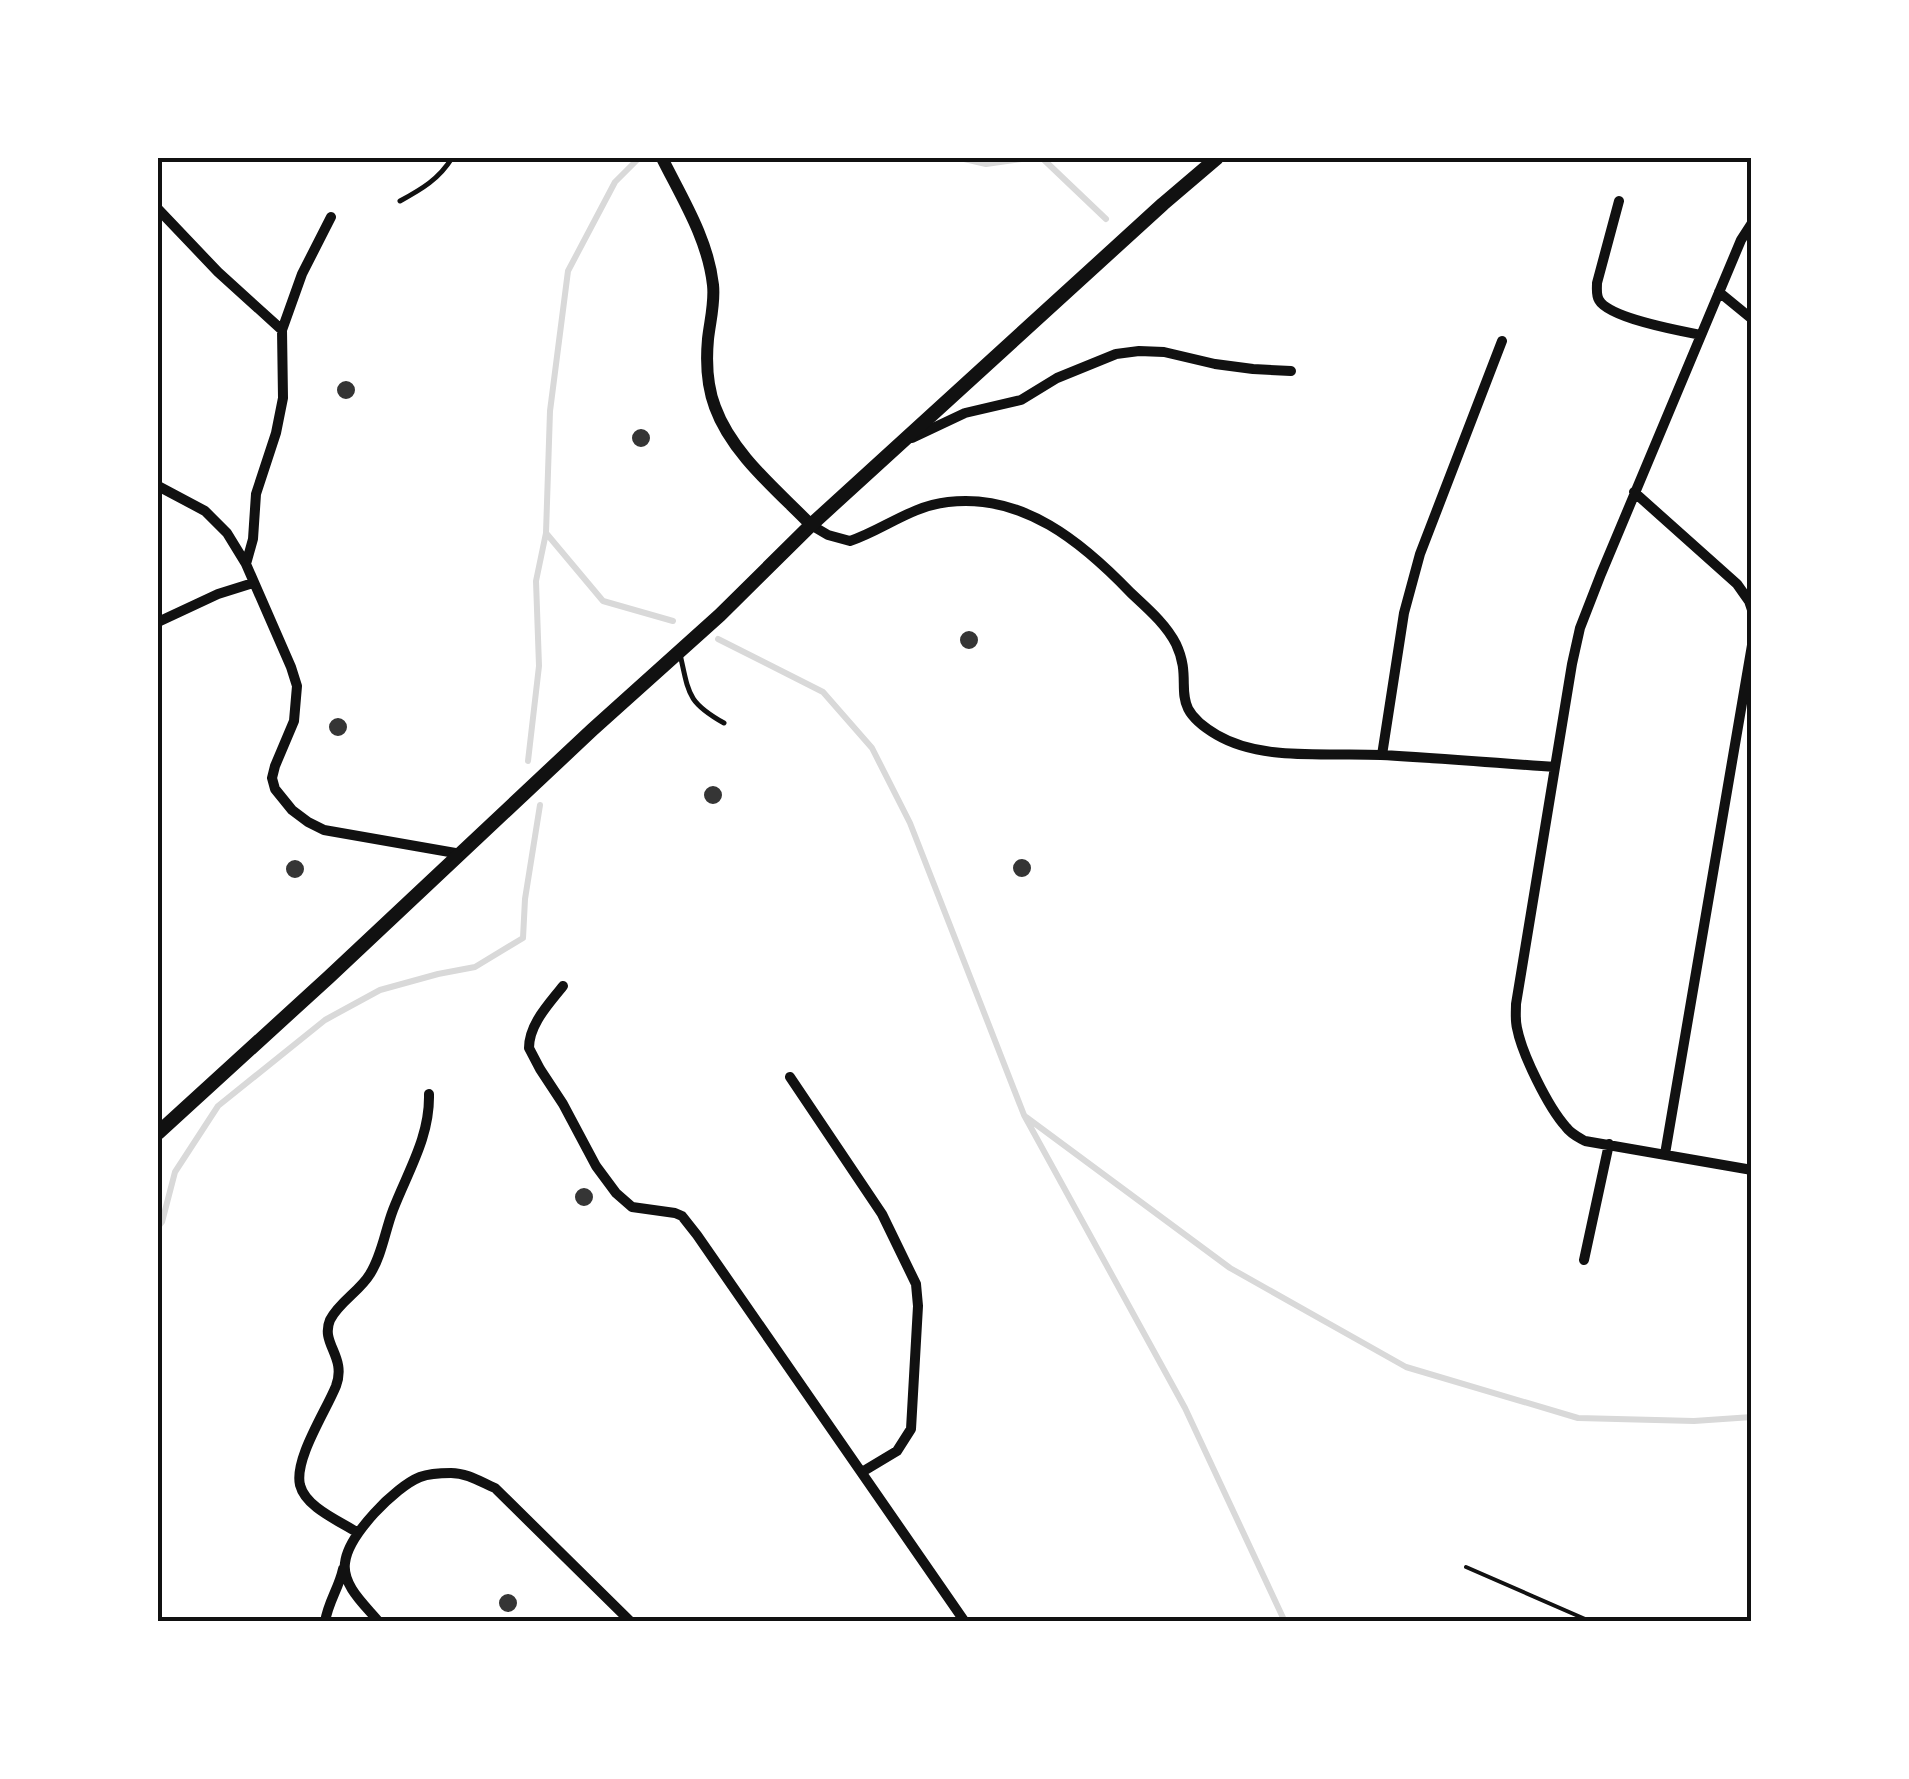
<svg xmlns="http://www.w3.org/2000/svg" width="1909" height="1779" font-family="'Archivo Narrow',sans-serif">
	<rect width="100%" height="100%" fill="#fff"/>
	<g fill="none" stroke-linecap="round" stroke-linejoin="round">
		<!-- stream -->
		<path stroke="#d9d9d9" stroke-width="6" d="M639 158 615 182 568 271 550 411 546 533 603 601 673 621
			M960 158 986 164 1029 158
			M1042 158 1106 219
			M718 639 823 692 872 748 910 823 1024 1115 1185 1408 1285 1622
			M528 761 539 666 536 581 546 533
			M1026 1117 1230 1268 1406 1367 1578 1418 1694 1421 1752 1417
			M158 1227 162 1222 175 1172 218 1106 325 1020 380 990 438 974 475 967 523 938 525 899 540 805"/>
	</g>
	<!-- building -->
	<path fill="#353535" d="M337 390a9 9 0 1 1 18 0a9 9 0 1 1-18 0Z
		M632 438a9 9 0 1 1 18 0a9 9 0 1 1-18 0Z
		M960 640a9 9 0 1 1 18 0a9 9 0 1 1-18 0Z
		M329 727a9 9 0 1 1 18 0a9 9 0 1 1-18 0Z
		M704 795a9 9 0 1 1 18 0a9 9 0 1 1-18 0Z
		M1013 868a9 9 0 1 1 18 0a9 9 0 1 1-18 0Z
		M286 869a9 9 0 1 1 18 0a9 9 0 1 1-18 0Z
		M575 1197a9 9 0 1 1 18 0a9 9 0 1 1-18 0Z
		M499 1603a9 9 0 1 1 18 0a9 9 0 1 1-18 0Z"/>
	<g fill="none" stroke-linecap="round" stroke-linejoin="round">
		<!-- path -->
		<path stroke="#111" stroke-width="4" d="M1466 1567 1592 1622"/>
		<!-- service -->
		<path stroke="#111" stroke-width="5" d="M400 201C422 189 439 179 452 158
			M680 654C689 694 687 702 724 723"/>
		<!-- minor -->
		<path stroke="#111" stroke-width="10" d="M1619 201 1597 283C1597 289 1596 295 1599 300 1609 318 1680 331 1701 335
			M158 209 218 272 282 330
			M1752 223 1741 240 1601 574 1580 628 1572 664 1516 1004C1516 1012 1515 1020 1517 1028 1522 1054 1548 1107 1566 1127 1571 1134 1578 1137 1585 1141L1752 1170
			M1719 292 1752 319
			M912 438 965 413 1021 400 1057 378 1116 354 1139 351 1164 352 1215 364 1253 369 1291 371
			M158 486 205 511 227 533 246 564 291 667 297 686 294 721 275 766 272 778 275 789 292 810 308 822 324 830 461 854
			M1634 492 1737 584 1749 601 1752 610
			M811 525 828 535 850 541C883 530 911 506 948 502 1023 493 1082 542 1131 593 1147 608 1166 624 1176 644 1196 686 1164 704 1217 735 1263 762 1329 752 1381 755 1439 758 1497 763 1555 767
			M246 564 253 539 256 494 276 433 283 398 282 330 302 274 331 217
			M158 622 218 594 253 583
			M1382 755 1404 613 1420 554 1502 341
			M563 986C549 1004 529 1024 529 1048L540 1069 563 1104 596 1166 616 1193 632 1207 675 1213 682 1216 697 1235 965 1622
			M790 1077 882 1214 916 1284 918 1306 911 1429 897 1451 862 1472
			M1665 1154 1752 645
			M1584 1260 1609 1144
			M358 1533C340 1521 306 1508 300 1485 294 1459 326 1411 336 1386 347 1356 320 1344 330 1320 339 1302 360 1291 370 1274 382 1255 385 1231 393 1210 408 1171 430 1137 429 1094
			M325 1622C328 1602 339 1588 343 1569
			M379 1622C366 1606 342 1586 345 1563 348 1535 395 1487 420 1477 428 1474 443 1473 451 1473 467 1473 481 1482 495 1488L631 1622"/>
		<!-- tertiary -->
		<path stroke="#111" stroke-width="12" d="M662 158C682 198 708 239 713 285 715 303 710 321 708 339 706 361 707 386 715 407 732 454 777 490 811 525"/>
		<!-- secondary -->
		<path stroke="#111" stroke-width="14" d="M158 1133 329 977 592 730 720 615 811 525 1163 204 1217 158"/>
	</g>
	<!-- border -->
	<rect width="1909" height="1779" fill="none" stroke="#ffffff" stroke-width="320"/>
	<rect x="160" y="160" width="1589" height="1459" fill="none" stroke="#111" stroke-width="4"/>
</svg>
